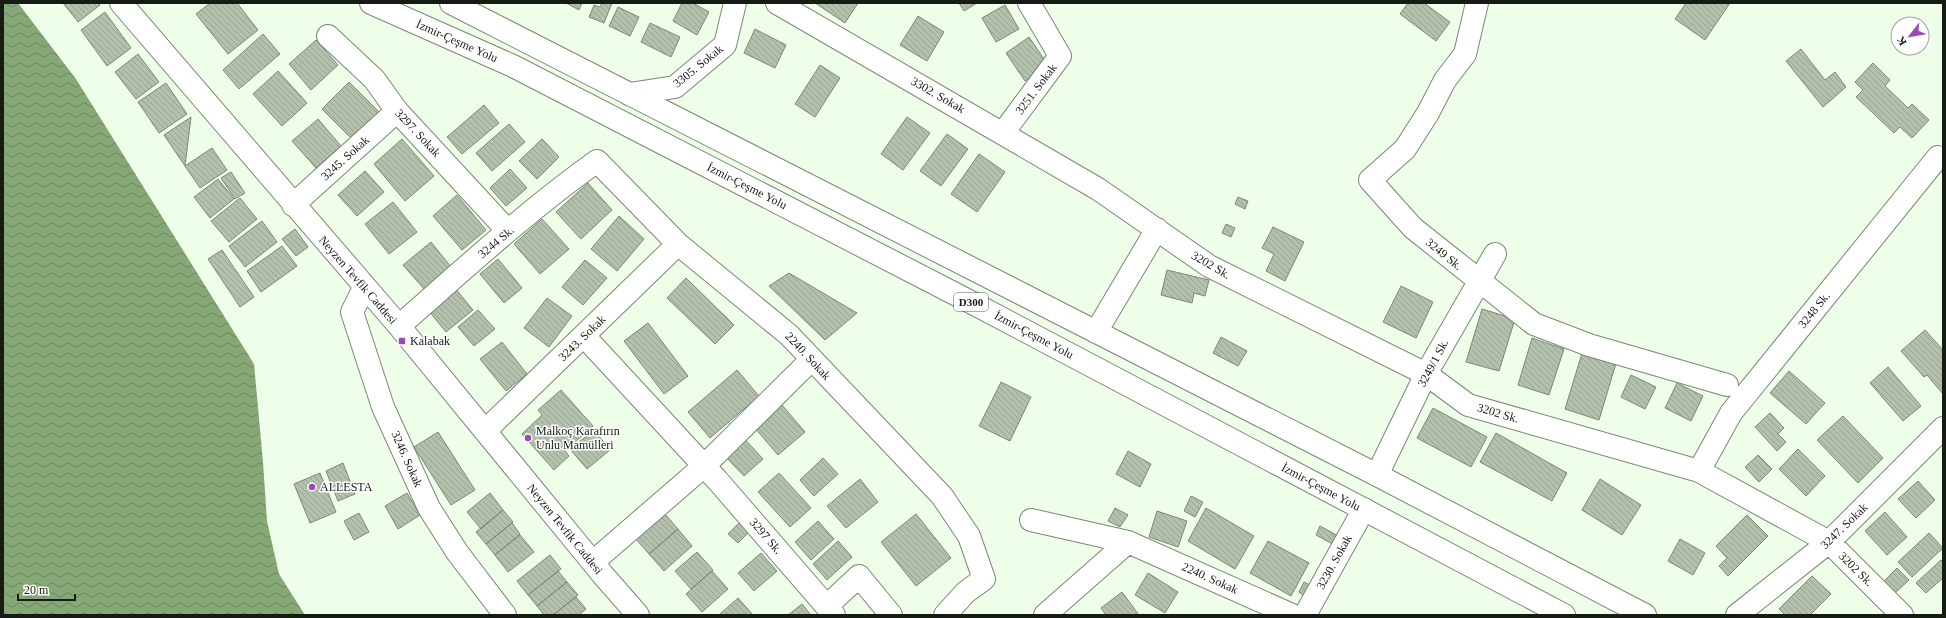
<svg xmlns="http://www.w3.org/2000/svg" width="1946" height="618" font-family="Georgia,serif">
	<defs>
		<pattern id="water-waves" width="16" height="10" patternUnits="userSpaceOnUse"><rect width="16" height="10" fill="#85a876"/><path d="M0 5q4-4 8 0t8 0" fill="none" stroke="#6c8860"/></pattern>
		<pattern id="building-back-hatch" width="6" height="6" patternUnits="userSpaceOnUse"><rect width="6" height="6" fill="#b3c1ac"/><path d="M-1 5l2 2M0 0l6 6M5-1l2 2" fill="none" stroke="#99a593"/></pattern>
	</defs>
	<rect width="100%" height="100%" fill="#effee8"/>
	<!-- water -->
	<path fill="url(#water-waves)" d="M3 3H18L76 79 254 364 263 462 267 521 279 574 305 615H3Z"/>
	<!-- building -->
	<path fill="url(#building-back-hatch)" stroke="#7b8975" d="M63 3H98L100 5 78 22Z
		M210 3H237L258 30 228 54 196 14Z
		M566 3H582L579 10Z
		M602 3H612L604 23 589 17 594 5 600 7Z
		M682 3H693L709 12 697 35 673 21Z
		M815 3H858L845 23Z
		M959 3H977L964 11Z
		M1408 3H1424L1450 22 1436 41 1400 14Z
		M1686 3H1730L1705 40 1675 19Z
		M1005 5 1019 29 996 42 982 18Z
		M618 7 639 17 630 36 609 26Z
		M105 12 131 48 107 66 81 30Z
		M918 16 944 32 927 61 900 45Z
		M650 23 680 37 671 57 641 42Z
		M755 29 786 45 775 68 744 53Z
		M263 34 280 54 239 89 223 70Z
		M1029 37 1048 65 1025 81 1006 53Z
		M316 40 338 65 311 90 289 64Z
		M1801 49 1825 80 1835 72 1846 87 1823 107 1786 61Z
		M138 54 159 82 136 99 115 72Z
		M1873 63 1890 80 1885 86 1908 108 1912 104 1929 120 1912 138 1900 127 1894 133 1856 97 1863 90 1855 82Z
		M820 65 840 78 815 117 795 104Z
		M278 71 307 103 282 126 253 94Z
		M349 82 379 112 352 139 322 109Z
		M166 83 187 114 159 133 138 102Z
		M484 105 499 123 462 154 447 137Z
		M191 117 185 166 164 135Z
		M907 117 930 133 903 170 881 154Z
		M318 119 341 146 316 168 292 141Z
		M509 124 525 142 492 171 476 153Z
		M947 134 968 149 941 186 920 171Z
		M402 139 434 176 405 201 374 164Z
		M542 139 559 157 537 179 519 161Z
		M212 148 227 170 200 188 185 166Z
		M979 154 1005 172 977 212 951 194Z
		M510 169 527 188 506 206 490 188Z
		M365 171 384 192 357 216 338 195Z
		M231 172 245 193 235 199 221 178Z
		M218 179 234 199 210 218 194 197Z
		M588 183 612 210 581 239 556 212Z
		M457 195 486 230 462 250 433 216Z
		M1238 197 1248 201 1245 209 1235 204Z
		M240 198 257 219 229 242 211 221Z
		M393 202 417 232 389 254 365 224Z
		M619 216 644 239 617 271 591 249Z
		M542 219 569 249 540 274 514 244Z
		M262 221 277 242 245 267 229 246Z
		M1226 224 1235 228 1231 237 1222 233Z
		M1273 227 1304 242 1285 281 1266 271 1274 254 1262 248Z
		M295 229 308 247 296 256 282 239Z
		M431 242 451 267 424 289 403 265Z
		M282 246 297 266 261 292 247 271Z
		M222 250 254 297 240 307 208 259Z
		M498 259 522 288 504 303 480 274Z
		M585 260 607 278 583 305 562 287Z
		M1167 270 1209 280 1205 296 1194 293 1192 303 1161 295Z
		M789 273 857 313 825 340 769 286Z
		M686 278 734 325 715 344 667 298Z
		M1401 286 1433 302 1416 338 1383 322Z
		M455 288 473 310 446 332 428 310Z
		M547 298 572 316 549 347 524 328Z
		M1482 309 1515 319 1499 371 1466 362Z
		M478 310 495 329 474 346 458 327Z
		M648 323 688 376 664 394 624 341Z
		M1925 330 1943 350V394L1927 375 1924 377 1901 351Z
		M1221 337 1247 351 1238 366 1213 353Z
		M1532 338 1564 349 1549 395 1518 385Z
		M502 342 527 374 506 391 480 359Z
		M1583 350 1617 360 1599 420 1565 409Z
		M1888 367 1921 406 1903 421 1870 383Z
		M737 370 759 396 710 438 688 412Z
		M1789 371 1825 403 1806 424 1770 393Z
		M1631 375 1656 387 1645 409 1621 397Z
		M1001 382 1031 397 1010 441 979 426Z
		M1677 383 1703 396 1691 421 1665 408Z
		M561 390 593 426 565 451 569 456 554 470 522 434 542 415 538 410Z
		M776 398 805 432 778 455 749 421Z
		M1433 408 1487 437 1471 467 1417 438Z
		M1770 413 1784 428 1778 434 1786 442 1777 451 1755 427Z
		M1843 416 1883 458 1858 483 1817 440Z
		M594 430 610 450 587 469 570 449Z
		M438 432 475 490 451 505 414 447Z
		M1496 433 1567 473 1552 501 1480 462Z
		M741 435 763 459 744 476 722 453Z
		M1798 449 1825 476 1806 496 1779 469Z
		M1128 451 1151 464 1140 487 1116 474Z
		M1758 455 1772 469 1759 482 1745 467Z
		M823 458 838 474 814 496 800 480Z
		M343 463 355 494 338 501 326 471Z
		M320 473 336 512 310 523 294 484Z
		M779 473 811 508 790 527 758 492Z
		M860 479 878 502 846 528 827 506Z
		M1600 479 1641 505 1622 535 1582 510Z
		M1918 481 1935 500 1916 518 1898 499Z
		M407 493 420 515 398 529 385 506Z
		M490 493 503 510 481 529 467 512Z
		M1191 496 1203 502 1195 517 1184 511Z
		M1115 508 1128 515 1120 527 1108 521Z
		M1206 508 1254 536 1235 569 1188 541Z
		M503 510 513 522 486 544 476 532Z
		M1157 511 1187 521 1178 547 1149 537Z
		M1885 512 1907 537 1887 555 1865 531Z
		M359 513 369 532 354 540 344 521Z
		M664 513 678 529 649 554 635 538Z
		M916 514 951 558 916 586 881 542Z
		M1747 515 1768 536 1728 576 1719 566 1727 558 1716 546Z
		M741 521 750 531 738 543 728 534Z
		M818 521 834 539 811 560 795 542Z
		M512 523 520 534 495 555 486 544Z
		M1320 526 1342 538 1338 547 1316 535Z
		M678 529 692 546 664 571 649 554Z
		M1929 533 1943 548 1912 577 1898 562Z
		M520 535 534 552 508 572 495 555Z
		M1680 539 1705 553 1693 575 1668 561Z
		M838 541 852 557 827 580 813 564Z
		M1268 541 1309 563 1291 596 1250 573Z
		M697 552 713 570 691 589 675 571Z
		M761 553 777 571 754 591 738 573Z
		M550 555 561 569 528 595 517 581Z
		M1941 560 1943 563V578L1926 593 1916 583Z
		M1897 568 1909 580 1894 594 1882 583Z
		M558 571 567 582 537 606 528 595Z
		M712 571 728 589 702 612 686 594Z
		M1148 573 1178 592 1165 613 1135 595Z
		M1812 576 1831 594 1810 615H1785L1779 609Z
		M567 582 578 595 553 615H544L537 606Z
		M1304 582 1312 586 1306 597 1299 592Z
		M1122 592 1139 615H1106L1101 608Z
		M576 597 586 609 579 615H553Z
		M738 598 753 615H719Z
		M802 604 811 615H788Z"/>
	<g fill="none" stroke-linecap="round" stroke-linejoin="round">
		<defs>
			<path id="minor" d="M121 3 399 326 603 575 638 615
				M777 3 1098 189 1209 266 1426 374 1468 405 1699 471 1829 542 1902 615
				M1477 3 1465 54 1445 80 1428 113 1405 149 1370 180 1413 228 1534 324 1589 345 1727 385
				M328 36 374 79 397 111 508 231
				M629 94 675 87 725 45 735 3
				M1003 133 1060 56 1029 3
				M293 205 397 111
				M364 288 352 312 383 407 429 508 457 552 505 615
				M399 326C463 270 527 211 597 161L678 244 789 335 942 496 969 536 984 579 966 592 945 615
				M1096 332 1157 229
				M584 336 718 481 834 615
				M485 431 678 244
				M1699 471 1731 413 1938 157
				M1377 475 1426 374 1495 254
				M1031 520 1128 542 1292 615
				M593 562 704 466 811 360
				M827 606 859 576 891 615
				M1045 615 1128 542
				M1305 615 1364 509
				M1737 615 1829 542 1943 428"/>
			<path id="highway" d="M371 3 513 66 963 298 1564 615
				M451 3 1377 475 1645 615"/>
		</defs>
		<!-- minor casing -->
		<use href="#minor" stroke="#7b8875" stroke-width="24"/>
		<!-- highway casing -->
		<use href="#highway" stroke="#7b8875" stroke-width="24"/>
		<!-- minor -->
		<use href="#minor" stroke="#fff" stroke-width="22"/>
		<!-- highway -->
		<use href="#highway" stroke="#fff" stroke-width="22"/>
	</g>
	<!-- markers -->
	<g fill="#9a49b8" stroke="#fff" stroke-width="1.5">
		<rect x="398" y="337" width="8" height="8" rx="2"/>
		<circle cx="528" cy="438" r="4"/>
		<circle cx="312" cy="487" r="4"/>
	</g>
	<g text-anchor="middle" stroke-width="3" stroke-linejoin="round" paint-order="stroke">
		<!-- shield labels -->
		<rect fill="#fff" stroke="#5c5f5a" stroke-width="1" x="954" y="293" width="34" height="18" rx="3"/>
		<g font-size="11" font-weight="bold" fill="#161b13">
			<text x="971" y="306">D300</text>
		</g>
		<!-- street labels -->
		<g font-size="12" fill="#161b13" stroke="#fff">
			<text transform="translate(457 41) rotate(24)" y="4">İzmir-Çeşme Yolu</text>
			<text transform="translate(698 66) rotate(-39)" y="4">3305. Sokak</text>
			<text transform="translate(1036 89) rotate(-53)" y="4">3251. Sokak</text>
			<text transform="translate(938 95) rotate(30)" y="4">3302. Sokak</text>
			<text transform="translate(418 133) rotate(47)" y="4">3297. Sokak</text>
			<text transform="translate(345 158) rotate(-42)" y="4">3245. Sokak</text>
			<text transform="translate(747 186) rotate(27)" y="4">İzmir-Çeşme Yolu</text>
			<text transform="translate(496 242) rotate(-40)" y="4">3244 Sk.</text>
			<text transform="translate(1444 254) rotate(39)" y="4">3249 Sk.</text>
			<text transform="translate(1211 265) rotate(30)" y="4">3202 Sk.</text>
			<text transform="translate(358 280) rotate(49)" y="4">Neyzen Tevfik Caddesi</text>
			<text transform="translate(1814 310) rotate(-51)" y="4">3248 Sk.</text>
			<text transform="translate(1034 335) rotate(28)" y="4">İzmir-Çeşme Yolu</text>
			<text transform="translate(582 338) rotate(-44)" y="4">3243. Sokak</text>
			<text transform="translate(808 356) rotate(47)" y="4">2240. Sokak</text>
			<text transform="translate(1433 363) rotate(-62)" y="4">3249/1 Sk.</text>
			<text transform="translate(1498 413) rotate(16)" y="4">3202 Sk.</text>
			<text transform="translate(407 459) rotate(66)" y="4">3246. Sokak</text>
			<text transform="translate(1321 487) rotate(28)" y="4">İzmir-Çeşme Yolu</text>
			<text transform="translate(1844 526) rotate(-44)" y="4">3247. Sokak</text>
			<text transform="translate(565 529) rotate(51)" y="4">Neyzen Tevfik Caddesi</text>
			<text transform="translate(766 536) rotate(49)" y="4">3297 Sk.</text>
			<text transform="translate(1334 562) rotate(-61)" y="4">3230. Sokak</text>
			<text transform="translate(1856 569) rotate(45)" y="4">3202 Sk.</text>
			<text transform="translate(1210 578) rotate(24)" y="4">2240. Sokak</text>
		</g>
		<!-- poi labels -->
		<g font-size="12" fill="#161b13" stroke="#fff" text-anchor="start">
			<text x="410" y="345">Kalabak</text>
			<text x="536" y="435">Malkoç Karafırın<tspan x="536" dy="14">Unlu Mamülleri</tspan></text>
			<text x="320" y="491">ALLESTA</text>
		</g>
	</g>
	<!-- border -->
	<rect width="1946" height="618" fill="none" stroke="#161b13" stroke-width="8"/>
	<!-- north arrow -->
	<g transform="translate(1910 36) rotate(239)"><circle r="19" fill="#ffffff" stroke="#a2a4a1"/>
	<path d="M0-3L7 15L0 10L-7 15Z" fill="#9a49b8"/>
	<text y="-6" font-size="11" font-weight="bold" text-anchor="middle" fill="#161b13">K</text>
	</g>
	<!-- scale -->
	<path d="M18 594v6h57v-6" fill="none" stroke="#161b13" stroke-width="2"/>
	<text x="24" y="594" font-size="12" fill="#161b13" stroke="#ffffff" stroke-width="3" paint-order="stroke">20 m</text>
</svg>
